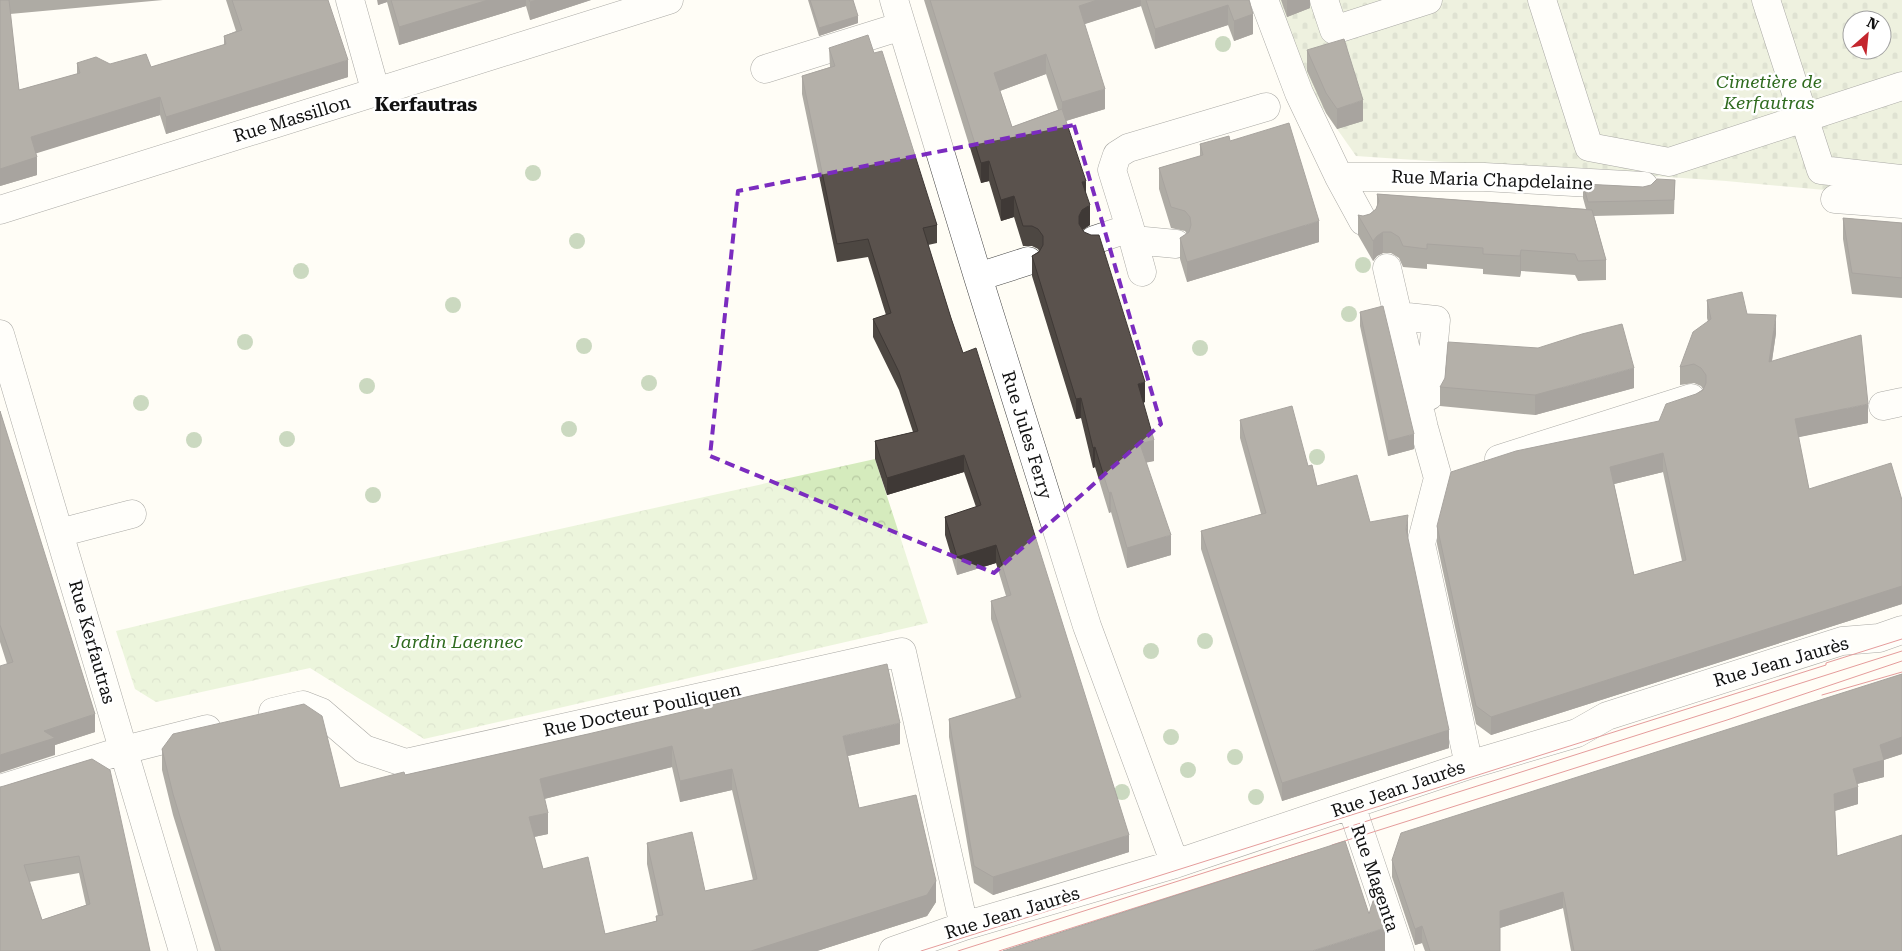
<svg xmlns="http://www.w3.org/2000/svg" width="1902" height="951" font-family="'Roboto Serif',serif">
	<defs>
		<pattern id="cemetery-stones" width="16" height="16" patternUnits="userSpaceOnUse" patternTransform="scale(1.25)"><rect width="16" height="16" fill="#d9e3c4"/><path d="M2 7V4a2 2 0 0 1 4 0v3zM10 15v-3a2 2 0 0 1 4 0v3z" fill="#b9c2a7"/></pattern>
		<pattern id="park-crowns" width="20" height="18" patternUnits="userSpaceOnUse" patternTransform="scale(1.25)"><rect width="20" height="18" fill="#d5ebbd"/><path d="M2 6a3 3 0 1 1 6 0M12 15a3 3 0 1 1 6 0" fill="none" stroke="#b6c8a1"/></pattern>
	</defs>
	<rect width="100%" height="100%" fill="#fffdf5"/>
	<!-- cemetery -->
	<path fill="url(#cemetery-stones)" fill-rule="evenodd" d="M1278 0H1902V197L1726 181 1356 156 1307 86ZM1852 20H1882V50H1852Z"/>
	<!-- park -->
	<path fill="url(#park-crowns)" d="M875 459 928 623 424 739 310 668 156 702 135 689 116 631 299 587Z"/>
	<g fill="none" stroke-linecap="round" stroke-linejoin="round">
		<defs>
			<path id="minor" d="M350 0 376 93
				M894 0 978 277 1087 626 1175 864
				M1264 0 1299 93 1339 177 1363 221
				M1324 0 1334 30 1428 0
				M1542 0 1589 147 1669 162 1902 86
				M1766 0 1821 170 1902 179
				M765 69 902 26
				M1339 177H1484L1644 186
				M1835 199 1902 204
				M0 210 669 0
				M1130 228 1142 272
				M1094 240 1130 228 1112 170 1117 155 1128 148 1266 107
				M1134 240 1176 244
				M1387 268 1424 428 1438 478 1421 544 1469 765
				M978 277 1028 261
				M1398 316 1436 320 1429 396
				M0 334 183 951
				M1883 406 1902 402
				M1499 459 1691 398
				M59 533 132 514
				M273 712 303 705 321 712 364 749 406 763 902 652 964 926
				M0 789 124 750 207 729
				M1351 805 1400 951
				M893 951 964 926 1175 864 1469 765 1577 733 1607 716 1842 641 1879 638 1902 630"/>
		</defs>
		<!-- minor casing -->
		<use href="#minor" stroke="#444" stroke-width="29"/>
		<!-- minor -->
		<use href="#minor" stroke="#fff" stroke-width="28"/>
		<!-- tram -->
		<path stroke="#c4262e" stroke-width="1" d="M1822 695 1902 672
			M1332 845 1727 720 1902 661
			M921 951 1826 665V663L1902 639
			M958 951 1902 651
			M999 951 1311 852"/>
	</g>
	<!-- trees -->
	<g fill="#8dad7f">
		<circle cx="1223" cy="44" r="8"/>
		<circle cx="533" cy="173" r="8"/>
		<circle cx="577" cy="241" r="8"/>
		<circle cx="1363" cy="265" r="8"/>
		<circle cx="301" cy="271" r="8"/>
		<circle cx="453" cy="305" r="8"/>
		<circle cx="1349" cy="314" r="8"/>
		<circle cx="245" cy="342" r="8"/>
		<circle cx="584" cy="346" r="8"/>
		<circle cx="1200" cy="348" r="8"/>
		<circle cx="649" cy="383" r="8"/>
		<circle cx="367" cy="386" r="8"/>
		<circle cx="141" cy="403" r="8"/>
		<circle cx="569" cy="429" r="8"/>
		<circle cx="287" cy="439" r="8"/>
		<circle cx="194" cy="440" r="8"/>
		<circle cx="1317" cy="457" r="8"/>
		<circle cx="373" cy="495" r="8"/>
		<circle cx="1205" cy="641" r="8"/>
		<circle cx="1151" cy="651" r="8"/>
		<circle cx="1171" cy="737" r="8"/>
		<circle cx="1235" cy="757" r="8"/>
		<circle cx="1188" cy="770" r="8"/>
		<circle cx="1122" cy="792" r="8"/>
		<circle cx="1256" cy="797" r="8"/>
	</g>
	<!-- wall -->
	<path fill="#4d4742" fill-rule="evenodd" d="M0 0H163L10 14 19 90 77 74V63L110 64 151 67 224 45V36L236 31 226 0H328L348 77 166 134 160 115 35 153 37 175 0 186Z
		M377 0H591L530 20 526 6 399 45 387 2 378 5Z
		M808 0H853L858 23 819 36Z
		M924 0H1249L1253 34 1234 41 1228 25 1155 49 1141 6 1084 24 1105 109 1066 121 1086 193 1090 225 1083 230 1145 402 1143 403 1154 461 1146 462 1171 555 1127 568 1111 512 1109 513 1095 467 1093 468 1081 418 1076 419 1032 276V256L1039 251 1038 249 1032 246H1023L1014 217 1001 221 989 181 981 183ZM1046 74 1058 110 1012 127 1000 91Z
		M1281 0H1310V8L1287 17Z
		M829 48 874 53 937 225V243L928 245 951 318 1129 852 993 895 974 883 949 737V719L1016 699 991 619V601L1006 596 996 563 957 575 945 535V517L976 507 964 472 887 495 875 459V441L913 432 899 390 873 337V319L886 315 868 257 837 262 802 94V76L830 67Z
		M1307 50 1363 121 1337 129 1326 113 1307 71Z
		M1230 141 1319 242 1187 282 1180 259V238L1187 234 1185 231 1171 228 1159 189V168L1200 156V144Z
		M1675 180 1674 214 1594 216 1606 260V280L1578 281 1575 275 1521 271 1520 277 1483 274V269L1427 264V269L1403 267 1399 258 1391 253H1383L1377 256 1373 261 1358 235V215L1363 216 1370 214 1376 209 1377 206V194L1586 209 1583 198V184L1643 187Z
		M1843 218 1902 223V298L1852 294 1843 239Z
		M1707 300 1747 314 1776 333 1772 361 1868 423 1798 437 1809 489 1902 500V604L1491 735 1476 724 1437 544V526L1659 421 1703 389 1701 386 1694 383 1680 385V367L1708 322 1707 318ZM1663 472 1682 561 1634 575 1614 484Z
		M1360 312 1414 449 1388 456 1360 326Z
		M1440 387 1634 388 1535 415 1440 406Z
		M0 411 95 732 55 745V755L7 664 0 642Z
		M1240 420 1308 466 1317 486 1370 522 1408 533 1407 536 1449 748 1282 801 1201 549V531L1261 514 1240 438Z
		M1902 674V754L1884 760V777L1857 784 1858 804 1835 811 1837 856 1902 951H1571L1563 908 1500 928V951H1425L1422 943 1415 945 1392 877V860Z
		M588 734 900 744 848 756 859 808 936 902 927 916 817 951H215L173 815 162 770V749L340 788 405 775ZM672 767 680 802 732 790 753 880 705 891 647 843V864L658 916H656V921L605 934 543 869 534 837 548 834 544 799Z
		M92 759 150 951H0L4 786ZM79 873 86 905 42 920 29 882Z"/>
	<!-- shaded-wall -->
	<path fill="#3f3936" d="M378 0H387V2L378 5Z
		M488 0H526V6L399 45V27Z
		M537 0H591L530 20V2Z
		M1097 0H1141V6L1079 26V6Z
		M1287 0H1310V8L1287 17Z
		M1228 5V25L1155 49V29Z
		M1253 14V34L1234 41V21Z
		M858 16V23L819 36V28Z
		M1046 54V74L994 93V73Z
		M348 60V77L166 134V117Z
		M1105 89V109L1062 122V102Z
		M160 97V115L31 155V137Z
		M1363 100V121L1337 129V109Z
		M37 157V175L0 186V169Z
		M989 161V181L981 183V163Z
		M1086 181V201L1082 182Z
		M1014 196V217L1001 221V200Z
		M1090 205V225L1082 230 1079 236V216L1082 210Z
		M1319 221V242L1187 282V262Z
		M1383 232V253L1377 256 1373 261V241L1377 236Z
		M1521 250V271L1520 277V256Z
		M1776 315V333L1769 380V362Z
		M1634 368V388L1535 415V395Z
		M1145 382V402L1138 404V384Z
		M1081 398V418L1076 419V399Z
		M1868 404V423L1795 438V419Z
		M1414 434V449L1388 456V441Z
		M1154 440V461L1140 464V444Z
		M1095 447V467L1093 468V448Z
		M1663 453V472L1610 485V467Z
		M964 455V472L887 495V478Z
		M1111 492V512L1109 513V493Z
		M1408 515V533L1406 547V529Z
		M1171 535V555L1127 568V548Z
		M996 545V563L957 575V557Z
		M1902 586V604L1491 735V717Z
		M95 714V732L55 745V755L0 773V755L44 731Z
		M900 723V744L843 757V736Z
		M1449 730V748L1282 801V783Z
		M1902 737V754L1880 761V745Z
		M672 746V767L540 800V779Z
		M1884 760V777L1853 785V769Z
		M732 769V790L680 802V781Z
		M1858 787V804L1834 811V794Z
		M548 813V834L529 838V817Z
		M1129 835V852L993 895V877Z
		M936 881V902L927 916 817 951H751Z
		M1563 892V908L1500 928V911Z
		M1422 926V943L1415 945V929Z
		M1385 928V951H1312Z"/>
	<!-- building -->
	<path fill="#5a524d" stroke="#3f3936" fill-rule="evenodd" d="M0 0H9L19 90 80 73 77 63 96 57 110 64 146 54 151 67 226 44 224 36 242 30 232 0H328L348 60 166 117 160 97 31 137 37 157 0 169Z
		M391 0H488L399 27Z
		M529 0H537L530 2Z
		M810 0H853L858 16 819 28Z
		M930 0H1097L1079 6 1105 89 1062 102 1046 54 994 73 1012 127 1062 109 1086 181 1082 182 1090 205 1082 210 1079 216V224L1084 232 1091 235H1099L1145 382 1138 384 1154 440 1140 444 1171 535 1127 548 1111 492 1109 493 1095 447 1093 448 1081 398 1076 399 1032 256 1039 252 1043 245V236L1038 229 1032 226H1023L1014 196 1001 200 989 161 981 163Z
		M1146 0H1249L1253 14 1234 21 1228 5 1155 29Z
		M868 35 874 53 882 51 937 225 923 228 951 318 963 353 976 348 1129 835 993 877 974 866 949 719 1021 697 991 601 1011 595 996 545 957 557 945 517 981 505 964 455 887 478 875 441 918 431 899 372 873 319 891 313 868 239 837 244 802 76 835 66 829 48Z
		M1344 39 1363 100 1337 109 1326 93 1307 50Z
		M1289 123 1319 221 1187 262 1180 238 1189 232 1191 225 1190 217 1185 211 1171 207 1159 168 1203 155 1200 144 1229 136 1230 141Z
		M1657 179 1675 180 1674 200 1588 202 1583 184 1643 187 1651 185Z
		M1377 194 1592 210 1606 260 1578 261 1575 254 1521 250 1520 256 1483 254V248L1427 244V249L1403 246 1399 237 1391 232H1383L1377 236 1373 241 1358 215 1363 216 1370 214 1376 209 1379 201Z
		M1843 218 1902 223V278L1852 273Z
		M1742 292 1747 314 1776 315 1769 362 1861 335 1868 404 1795 419 1809 489 1891 463 1902 500V586L1491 717 1476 706 1437 526 1451 472 1516 451 1659 421 1666 404 1696 394 1703 390 1706 383V375L1701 368 1694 364 1680 367 1693 332 1711 319 1707 300ZM1663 453 1686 560 1634 575 1610 467Z
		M1383 306 1414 434 1388 441 1360 312Z
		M1622 324 1634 368 1535 395 1440 387 1445 378 1448 342 1538 348 1582 334Z
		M1292 406 1308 466 1312 465 1317 486 1357 475 1370 522 1408 515 1406 529 1449 730 1282 783 1201 531 1266 513 1240 420Z
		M0 411 95 714 44 731 55 738 0 755V666L13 662 0 625Z
		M887 664 900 723 843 736 859 808 916 795 936 881 927 895 751 951H221L173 794 162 749 173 734 304 704 322 716 340 788 404 772 405 775 588 734ZM672 746 680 781 732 769 757 879 705 891 692 832 647 843 663 915 656 916 657 921 605 934 588 857 543 869 529 817 548 813 540 779Z
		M1902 674V737L1880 745 1884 760 1853 769 1858 787 1834 794 1837 856 1902 835V951H1574L1563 892 1500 911V951H1430L1422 926 1415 929 1392 860 1401 833Z
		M92 759 110 770 150 951H0V787L4 786ZM79 856 90 904 42 920 24 865Z
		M1345 841 1369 914 1374 898 1385 928 1312 951H1003Z"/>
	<!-- marked area -->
	<path d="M0 0H1902V951H0ZM1074 125 1161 424 994 573 710 456 738 191Z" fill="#fffdf5" fill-opacity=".55" fill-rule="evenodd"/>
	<path fill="none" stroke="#7b2cbf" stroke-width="4" stroke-dasharray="10 6" stroke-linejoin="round" d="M1074 125 1161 424 994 573 710 456 738 191Z"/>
	<g text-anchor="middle" stroke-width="5" stroke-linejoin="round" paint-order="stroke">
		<!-- park labels -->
		<g font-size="18" font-style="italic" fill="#2f6b1f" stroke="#fff">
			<text x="1769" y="88">Cimetière de<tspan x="1769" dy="21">Kerfautras</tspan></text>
			<text x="457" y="648">Jardin Laennec</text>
		</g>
		<!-- street labels -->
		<g font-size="18" fill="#111" stroke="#fff">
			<text transform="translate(292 119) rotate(-17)" y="6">Rue Massillon</text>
			<text transform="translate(1492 180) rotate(2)" y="6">Rue Maria Chapdelaine</text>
			<text transform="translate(1027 435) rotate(73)" y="6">Rue Jules Ferry</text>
			<text transform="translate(92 642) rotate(74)" y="6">Rue Kerfautras</text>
			<text transform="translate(1781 662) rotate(-16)" y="6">Rue Jean Jaurès</text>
			<text transform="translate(642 710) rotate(-12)" y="6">Rue Docteur Pouliquen</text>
			<text transform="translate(1398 789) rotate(-19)" y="6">Rue Jean Jaurès</text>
			<text transform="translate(1375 878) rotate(71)" y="6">Rue Magenta</text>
			<text transform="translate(1012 913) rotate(-17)" y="6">Rue Jean Jaurès</text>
		</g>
		<!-- neighbourhood labels -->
		<g font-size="19" font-weight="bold" fill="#111" stroke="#fff">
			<text x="426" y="111">Kerfautras</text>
		</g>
	</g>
	<!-- north arrow -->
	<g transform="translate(1867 35) rotate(27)"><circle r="24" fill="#ffffff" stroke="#a0a0a0"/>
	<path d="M0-4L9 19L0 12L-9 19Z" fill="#c4262e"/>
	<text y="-8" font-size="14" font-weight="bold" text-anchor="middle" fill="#111111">N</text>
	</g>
</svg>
